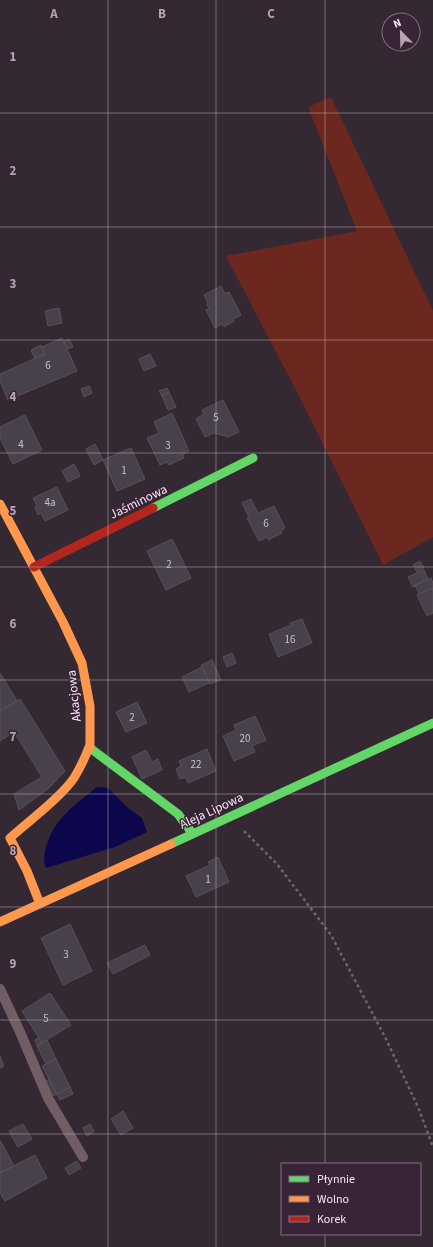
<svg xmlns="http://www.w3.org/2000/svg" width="433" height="1247" font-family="'Source Sans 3',sans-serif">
	<rect width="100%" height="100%" fill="#342832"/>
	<!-- green -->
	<path fill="#6c281e" d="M331 97 433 311V537L383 565 299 396 226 256 357 231 308 107Z"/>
	<!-- water -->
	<path fill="#0c064c" d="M97 787 108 788 128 808 142 818 147 832 115 847 46 868C40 855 51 830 60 820 70 807 85 797 97 787Z"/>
	<!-- building -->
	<path fill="#48414b" stroke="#57505a" d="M221 286 225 294 229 292 241 315 233 319 234 321 224 327 222 324 215 328 206 310 209 309 207 304 208 303 204 295Z
		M59 308 62 323 48 326 45 311Z
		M62 338 77 371 8 400 0 381V374L45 354 42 347Z
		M69 339 73 347 67 349 64 341Z
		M41 345 45 354 35 359 31 350Z
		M150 354 156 366 144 371 139 359Z
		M89 386 92 393 84 397 81 389Z
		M167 388 169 392 162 396 159 391Z
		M169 392 176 407 168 410 162 396Z
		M223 400 239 432 228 437 214 433 205 437 196 419 204 414 202 410Z
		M172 413 189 451 183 454 184 458 169 465 167 462 160 465 147 438 159 433 154 422Z
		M25 415 42 450 13 464 0 438V427Z
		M95 444 103 460 94 465 86 449Z
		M131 448 145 479 117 491 103 460Z
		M74 464 80 476 68 482 62 471Z
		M57 487 68 510 45 521 41 513 38 515 35 508 37 506 33 498Z
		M251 499 258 513 274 506 285 528 281 530 282 533 268 540 267 537 259 541 247 518 249 517 242 503Z
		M172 539 191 578 166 590 147 551Z
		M420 561 424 568 417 572 413 565Z
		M424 570 428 579 413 587 408 577Z
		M431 578 433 583V588L419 594 415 585Z
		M432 588 433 592V613L427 616 417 595Z
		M302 619 312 643 278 657 269 634 291 625 290 623Z
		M232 653 236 663 227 667 223 657Z
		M212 660 221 680 210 684 201 665Z
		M202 667 209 683 189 692 182 677Z
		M0 673 17 701 0 711Z
		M20 699 65 771 49 788 19 810 14 794 42 777 14 732 0 741V711Z
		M137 702 147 723 126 732 116 712Z
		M255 716 266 740 252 746 255 752 234 761 223 736 236 730 234 725Z
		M207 749 216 771 188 783 185 777 180 779 176 769 181 766 179 761Z
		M146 750 152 762 158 759 162 770 142 779 132 757Z
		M218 857 229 882 196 897 186 876 210 865 208 862Z
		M70 924 92 971 63 985 41 938Z
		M145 945 150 955 113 974 107 963Z
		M50 993 71 1025 42 1043 22 1011Z
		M39 1038 42 1043 37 1046 35 1040Z
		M47 1040 56 1059 46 1064 37 1046Z
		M0 1056 4 1066 0 1068Z
		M56 1059 70 1087 57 1094 42 1066Z
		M49 1079 57 1094 52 1096 45 1082Z
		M70 1087 73 1094 60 1100 57 1094Z
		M123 1111 133 1128 121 1135 111 1119Z
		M23 1124 32 1139 18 1147 9 1131Z
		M90 1124 94 1132 87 1136 83 1128Z
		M0 1140 14 1166 0 1173Z
		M35 1155 47 1178 5 1201 0 1193V1173Z
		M77 1161 81 1168 69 1175 65 1168Z"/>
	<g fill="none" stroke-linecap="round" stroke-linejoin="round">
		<!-- path -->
		<path stroke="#716369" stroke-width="2.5" stroke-dasharray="3 3" stroke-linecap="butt" d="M244 831 277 864 331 935 386 1039 418 1107 433 1147"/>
		<!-- lane -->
		<path stroke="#715e64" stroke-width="10" d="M0 989 20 1032 48 1098 83 1157"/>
		<!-- fast -->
		<path stroke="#63d668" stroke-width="9" d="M153 508 253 458
			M90 748 178 814 192 833
			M171 844 433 723"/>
		<!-- slow -->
		<path stroke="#ff974d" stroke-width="9" d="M0 504 63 622 82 663 90 706V748
			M40 904 27 871 10 838C29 821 60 798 74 778 80 768 85 758 89 747
			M0 922 171 844"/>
		<!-- jam -->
		<path stroke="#b3261e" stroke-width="9" d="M34 567 153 508"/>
	</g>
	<!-- grid -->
	<path fill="none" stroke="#b3a5b1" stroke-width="1" stroke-opacity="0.55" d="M108 0V1247M216 0V1247M325 0V1164M0 113H433M0 227H433M0 340H433M0 453H433M0 567H433M0 680H433M0 794H433M0 907H433M0 1020H433M0 1134H433M325 1234V1247"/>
	<g text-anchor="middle" stroke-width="3" stroke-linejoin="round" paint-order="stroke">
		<!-- number labels -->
		<g font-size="11" fill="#ccbfcb">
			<text x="48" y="369">6</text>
			<text x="216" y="421">5</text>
			<text x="21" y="448">4</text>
			<text x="168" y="449">3</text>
			<text x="124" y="474">1</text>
			<text x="50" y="506">4a</text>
			<text x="266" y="527">6</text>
			<text x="169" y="568">2</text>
			<text x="290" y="643">16</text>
			<text x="132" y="721">2</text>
			<text x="245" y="742">20</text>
			<text x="196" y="768">22</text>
			<text x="208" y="883">1</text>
			<text x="66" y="958">3</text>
			<text x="46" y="1022">5</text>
		</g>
		<!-- street labels -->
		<g font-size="13" fill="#f8e9f6" stroke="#392336">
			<text transform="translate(138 501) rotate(-26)" y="5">Jaśminowa</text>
			<text transform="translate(73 696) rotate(-96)" y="5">Akacjowa</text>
			<text transform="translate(211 810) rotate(-25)" y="5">Aleja Lipowa</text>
		</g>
	</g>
	<g font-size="13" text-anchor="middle" font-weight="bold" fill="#b3a5b1" stroke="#392336" stroke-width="3" stroke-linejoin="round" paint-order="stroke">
		<text x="54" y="18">A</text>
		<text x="162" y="18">B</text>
		<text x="271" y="18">C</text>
		<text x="13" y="61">1</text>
		<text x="13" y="175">2</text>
		<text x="13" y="288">3</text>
		<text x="13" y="401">4</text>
		<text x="13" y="515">5</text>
		<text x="13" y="628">6</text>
		<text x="13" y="741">7</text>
		<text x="13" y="855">8</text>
		<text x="13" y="968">9</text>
	</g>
	<!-- legend -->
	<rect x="281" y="1163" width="140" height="72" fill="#392336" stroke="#857283"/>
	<rect x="289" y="1176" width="20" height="6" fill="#63d668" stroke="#857283"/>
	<text x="317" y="1183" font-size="12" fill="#f8e9f6">Płynnie</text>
	<rect x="289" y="1196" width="20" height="6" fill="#ff974d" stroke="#857283"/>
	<text x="317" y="1203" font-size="12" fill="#f8e9f6">Wolno</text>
	<rect x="289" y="1216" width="20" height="6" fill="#b3261e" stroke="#857283"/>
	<text x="317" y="1223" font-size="12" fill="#f8e9f6">Korek</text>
	<!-- north arrow -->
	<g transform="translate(401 32) rotate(337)"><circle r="19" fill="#392336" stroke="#857283"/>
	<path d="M0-3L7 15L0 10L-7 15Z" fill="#b3a5b1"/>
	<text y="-6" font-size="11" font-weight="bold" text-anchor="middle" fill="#f8e9f6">N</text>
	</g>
</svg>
